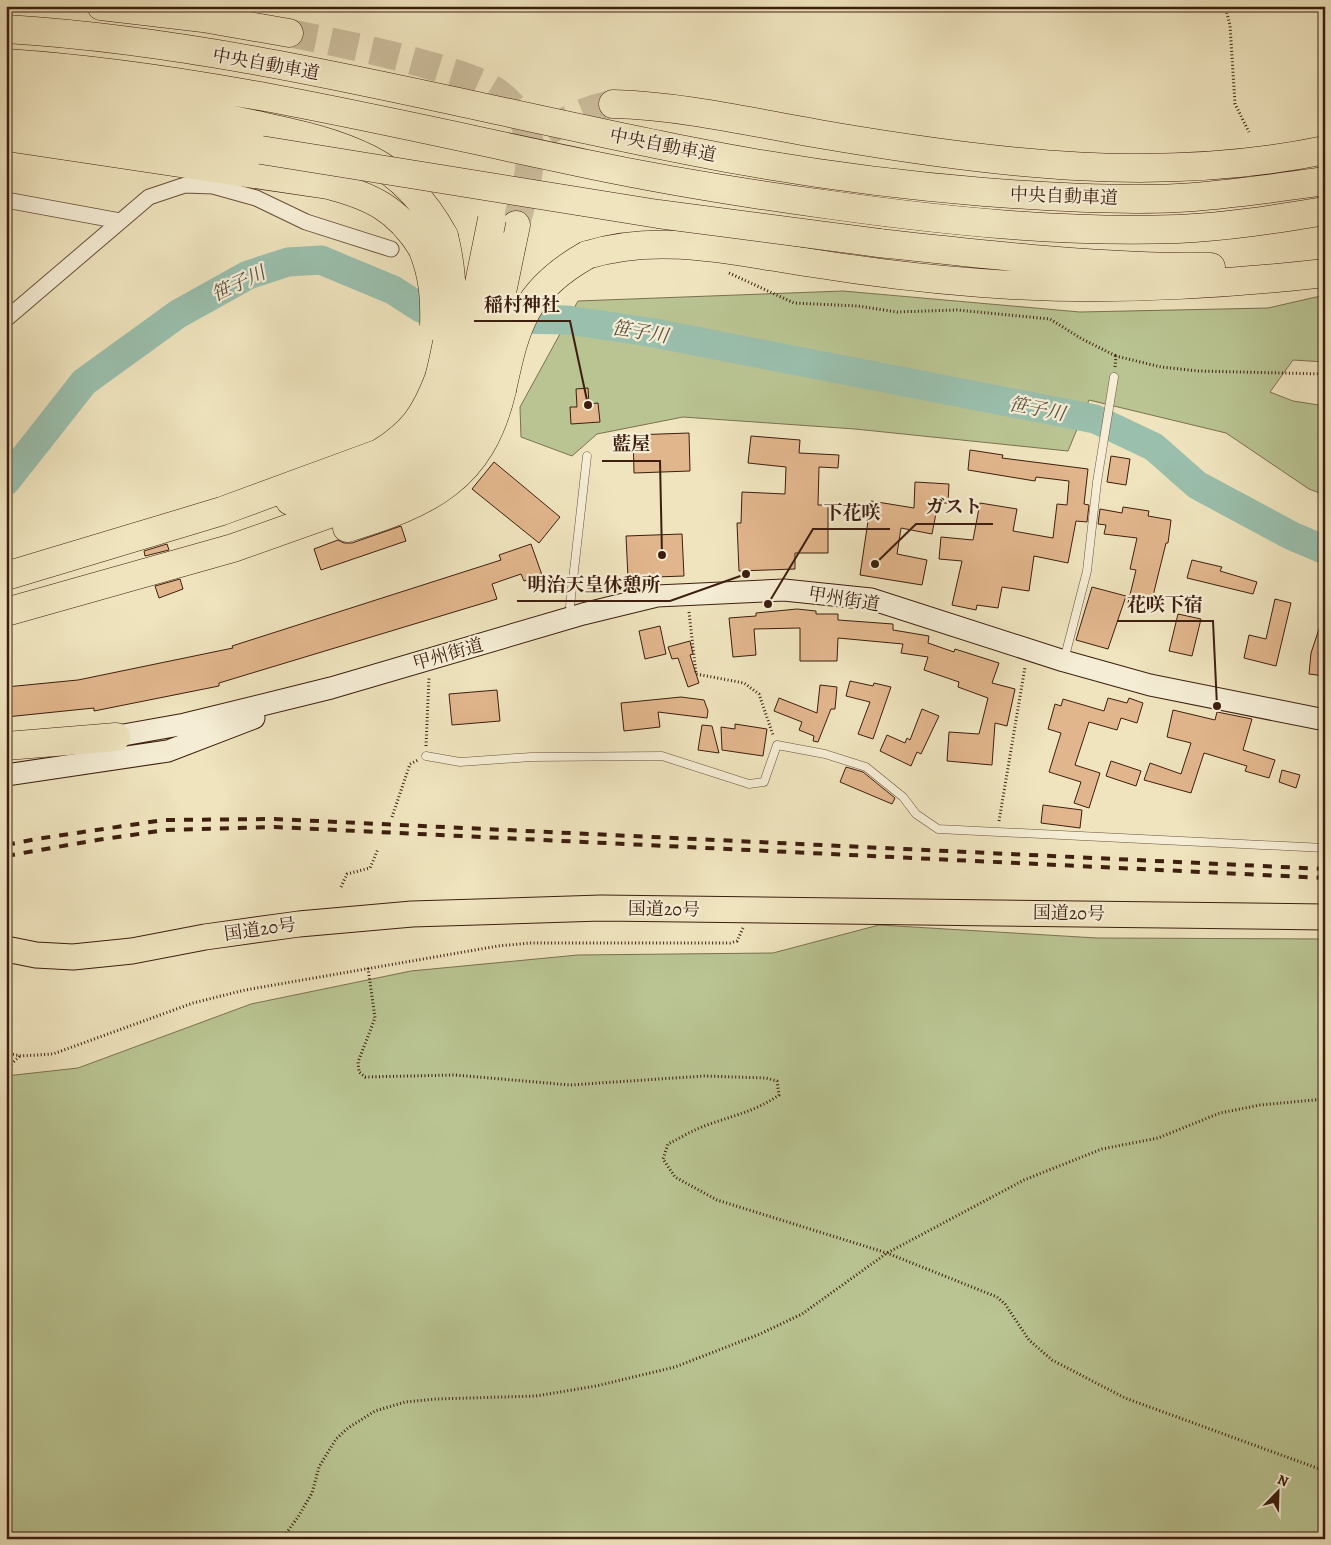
<svg xmlns="http://www.w3.org/2000/svg" width="1331" height="1545" font-family="Alegreya,'Noto Serif JP',serif">
	<rect width="100%" height="100%" fill="#efe4be"/>
	<filter id="stains"><feTurbulence type="fractalNoise" baseFrequency=".004" numOctaves="4"/><feColorMatrix values="0 0 0 0 .2 0 0 0 0 .09 0 0 0 0 .02 0 0 0 .5 -.17"/></filter>
	<radialGradient id="worn" r=".72"><stop offset=".6" stop-color="#630" stop-opacity="0"/><stop offset="1" stop-color="#630" stop-opacity=".3"/></radialGradient>
	<!-- green -->
	<path fill="#b9c492" stroke="#7b7150" d="M843 291 1080 312 1268 308 1325 295V362L1293 360 1270 392 1293 401 1325 406V495L1309 489 1226 433 1089 400 1068 451 855 429 683 417 597 434 572 456 521 437 520 407 578 301Z
		M879 925 1097 938 1325 939V1539H6V1076L78 1068 251 1004 411 971 578 955 773 953Z"/>
	<g fill="none" stroke-linecap="round" stroke-linejoin="round">
		<!-- river -->
		<path stroke="#9abfad" stroke-width="29" d="M500 319 568 320 649 332 1095 419 1154 447 1197 485 1292 536 1325 550
			M6 481 84 382 178 314 248 275 288 262 321 260 393 290 421 308 440 316 458 318"/>
	</g>
	<!-- building -->
	<path fill="#e2b68c" stroke="#3d1e0f" d="M588 388 589 404 598 403 600 422 571 424 570 407H577L576 389Z
		M689 433 690 471 634 473 633 435Z
		M751 436 800 440 799 453 839 455 838 468 819 467 818 505H828V553H795V569L739 571 737 523H741L742 492 785 494 786 467 748 463Z
		M970 450 1003 455 1002 458 1088 469 1084 504 1089 505 1087 522 1076 521 1068 563 1034 556 1029 591 1002 587 998 608 977 605 976 610 952 605 962 561 939 559 941 537 973 540 980 503 1017 509 1013 531 1053 538 1057 504 1067 505 1069 481 1036 477 1035 481 968 470Z
		M1111 456 1130 459 1126 485 1107 482Z
		M494 462 560 517 539 543 472 489Z
		M915 482 949 484 948 503H938L932 534 901 528 897 554 927 560 922 585 860 575 871 501 914 508Z
		M1123 507 1149 511 1148 516 1171 520 1168 543H1166L1150 608 1128 603 1136 570 1130 569 1137 538 1104 534 1106 525 1098 524 1100 509 1122 513Z
		M401 526 406 541 321 570 314 549 338 540 344 543H352Z
		M682 534 684 576 628 578 626 536Z
		M167 544 169 550 145 556 144 551Z
		M531 544 542 575 524 581 521 574 492 584 497 599 219 683V686L94 711V708L6 717V687L78 680 233 648 232 646 501 560 499 555Z
		M1192 560 1222 567 1220 571 1257 582 1253 594 1187 578Z
		M180 579 183 589 159 598 155 586Z
		M1092 587 1126 596 1108 649 1076 640Z
		M1275 599 1291 603 1276 666 1244 658 1249 635 1266 639Z
		M797 609 816 611V614H838V620L893 624V630L929 636 928 643 954 652 955 649 999 663 992 683 1015 689 1007 726 995 723 992 765 947 761 949 732 979 734 988 698 958 687 959 682 924 670 928 657 901 653 903 644 838 638 837 661H800V628L754 629 756 655 733 657 729 618 756 616V613Z
		M1178 614 1201 619 1192 656 1169 651Z
		M1321 623H1325V676L1309 674 1311 653Z
		M660 626 666 654 645 659 639 631Z
		M690 641 693 654 690 655 699 683 688 687 678 658 672 659 668 647Z
		M850 681 873 686 874 683 891 687 873 739 858 734 870 702 846 696Z
		M820 685 837 687 835 709H831L818 742 813 741 814 736 799 730 802 722 774 711 779 698 817 713Z
		M497 690 500 721 452 725 449 694Z
		M681 697 704 700 708 711 707 718 658 712 660 727 624 731 621 703Z
		M1108 698 1127 703 1129 698 1143 703 1137 723 1121 718 1117 730 1089 722 1075 765 1100 773 1089 808 1074 803 1081 782 1049 772 1061 733 1048 729 1055 704 1061 706 1063 699 1104 711Z
		M922 709 939 716 921 754 917 752 911 766 880 751 887 735 905 743 907 738 910 740Z
		M1173 710 1215 720 1217 712 1252 719 1243 750 1275 760 1269 778 1245 771 1247 766 1204 753 1191 793 1144 780 1150 763 1181 774 1191 743 1167 737Z
		M735 724 767 729 763 756 722 750 721 727 735 729Z
		M702 725 712 726 719 753 698 750Z
		M1111 761 1141 771 1136 786 1106 776Z
		M846 767 863 772 895 798 892 804 840 782Z
		M1282 770 1300 775 1296 788 1279 782Z
		M1043 805 1082 810 1080 828 1041 823Z"/>
	<g fill="none" stroke-linecap="round" stroke-linejoin="round">
		<!-- motorway-tunnel -->
		<path stroke="#cbbc9b" stroke-width="28" stroke-dasharray="28 14" stroke-linecap="butt" d="M289 33C339 43 389 53 438 68 457 74 477 79 494 90 513 102 529 123 530 146 532 172 522 200 516 225
			M546 133C568 118 587 109 613 104"/>
		<defs>
			<path id="service" d="M572 615 570 606 587 456
				M1064 660 1087 571 1097 482 1114 377
				M426 756 460 762 531 757 662 756 749 784 764 782 777 745 825 754 866 767 903 797 916 814 938 829 1325 848"/>
			<path id="minor" d="M6 200 120 221
				M6 319 149 197 185 185 213 186 256 198 306 222 391 249"/>
			<path id="secondary" d="M101 739 185 724 331 688 583 614 657 596 784 590 871 599 1064 661 1150 685 1325 720
				M6 775 168 751 254 718"/>
			<path id="trunk" d="M6 949 36 955 73 957 132 951 205 937 299 924 412 914 601 908 1325 917"/>
			<path id="motorway" d="M101 6 203 18 289 33
				M6 29C236 43 460 106 685 150 784 170 884 184 984 192 1048 197 1114 201 1178 198 1228 195 1276 188 1325 181
				M6 63C203 76 395 124 587 164 668 181 749 194 831 205 946 221 1062 233 1178 229 1228 227 1276 219 1325 211
				M6 85C90 96 174 107 257 125 294 133 334 141 369 159 402 176 426 203 444 236
				M613 104C688 106 763 125 837 137 998 164 1162 184 1325 150
				M6 113 137 130 261 150
				M6 137 328 185C371 196 398 209 422 248
				M879 243C989 255 1100 268 1211 267
				M512 244 516 225
				M587 255C661 232 737 252 812 263 868 272 925 279 981 283 1096 292 1210 286 1325 273
				M290 501C341 493 405 479 438 435 449 420 454 400 459 382
				M347 528C429 503 481 480 502 390
				M6 576 222 511 380 453C413 432 425 415 439 378
				M6 612 233 548 408 486C449 462 468 434 482 389
				M6 746 116 737"/>
		</defs>
		<!-- service casing -->
		<use href="#service" stroke="#6a503b" stroke-width="9"/>
		<!-- minor casing -->
		<use href="#minor" stroke="#6a503b" stroke-width="17"/>
		<!-- secondary casing -->
		<use href="#secondary" stroke="#3d1e0f" stroke-width="23"/>
		<!-- trunk casing -->
		<use href="#trunk" stroke="#3d1e0f" stroke-width="27"/>
		<!-- motorway casing -->
		<use href="#motorway" stroke="#3d1e0f" stroke-width="29"/>
		<!-- path -->
		<path stroke="#3d1e0f" stroke-width="3" stroke-dasharray="1 2.5" stroke-linecap="butt" d="M1225 6 1230 25 1235 104 1249 132
			M729 273 794 303 858 306 897 312 957 310 1050 319 1082 339 1116 356
			M1115 367 1116 356 1161 367 1199 371 1325 374
			M689 612 696 674 744 683 759 694 773 735
			M426 746 429 677
			M392 817 410 764 418 760
			M999 821 1025 667
			M341 887 347 874 370 868 378 849
			M368 968 375 1018 358 1062 359 1072 365 1077 455 1075 570 1085 704 1076 766 1078 777 1081 779 1095C756 1111 732 1116 707 1125 693 1130 680 1138 668 1144L663 1159 675 1177 717 1200 887 1253 997 1297 1005 1304 1029 1340 1052 1360 1125 1398 1325 1471
			M6 1053 21 1056 53 1054 193 1003 245 990 498 946 530 943H730L737 941 743 928
			M6 1069 20 1056
			M282 1539 298 1517 312 1493 319 1467 336 1439 348 1428 375 1411 405 1402 436 1399 536 1396 596 1386 675 1367 760 1334 802 1314 887 1253 1024 1180 1102 1149 1158 1138 1220 1113 1260 1105 1325 1099"/>
		<!-- service -->
		<use href="#service" stroke="#f5edd5" stroke-width="8"/>
		<!-- minor -->
		<use href="#minor" stroke="#f5edd5" stroke-width="15"/>
		<!-- secondary -->
		<use href="#secondary" stroke="#f5edd5" stroke-width="21"/>
		<!-- trunk -->
		<use href="#trunk" stroke="#efe4be" stroke-width="25"/>
		<!-- motorway -->
		<use href="#motorway" stroke="#efe4be" stroke-width="28"/>
		<!-- rail -->
		<path stroke="#3d1e0f" stroke-width="4" stroke-dasharray="9 9" stroke-linecap="butt" d="M6 845 36 839 164 820 275 819 1325 869
			M6 856 97 840 166 830 275 827 1325 878"/>
		<defs>
			<path id="motorway-bridge" d="M261 150 658 214 879 243
				M422 248C433 274 435 298 434 326
				M439 378C452 327 457 288 444 236
				M459 382 492 219
				M482 389 512 244
				M502 390C516 324 525 290 587 255"/>
		</defs>
		<!-- motorway-bridge casing -->
		<use href="#motorway-bridge" stroke="#3d1e0f" stroke-width="29" stroke-linecap="butt"/>
		<!-- motorway-bridge -->
		<use href="#motorway-bridge" stroke="#efe4be" stroke-width="28"/>
	</g>
	<g text-anchor="middle" stroke-width="4.5" stroke-linejoin="round" paint-order="stroke">
		<!-- street labels -->
		<g font-size="18" fill="#3d1e0f" stroke="#f5edd5">
			<text transform="translate(266 64) rotate(10)" y="6">中央自動車道</text>
			<text transform="translate(663 145) rotate(11)" y="6">中央自動車道</text>
			<text transform="translate(1064 196) rotate(2)" y="6">中央自動車道</text>
			<text transform="translate(844 599) rotate(9)" y="6">甲州街道</text>
			<text transform="translate(448 654) rotate(-16)" y="6">甲州街道</text>
			<text transform="translate(664 909) rotate(1)" y="6">国道20号</text>
			<text transform="translate(1069 913) rotate(1)" y="6">国道20号</text>
			<text transform="translate(260 929) rotate(-8)" y="6">国道20号</text>
		</g>
		<!-- water labels -->
		<g font-size="19" font-style="italic" fill="#594e3e" stroke="#f5edd5">
			<text transform="translate(238 283) rotate(-25)" y="7">笹子川</text>
			<text transform="translate(640 331) rotate(9)" y="7">笹子川</text>
			<text transform="translate(1037 408) rotate(11)" y="7">笹子川</text>
		</g>
	</g>
	<!-- callouts -->
	<path fill="none" stroke="#3d1e0f" stroke-width="2" d="M588 405L570 321H474M662 555L660 461H602M875 564L916 524H993M768 604L813 529H890M746 574L670 601H517M1217 706L1213 621H1117"/>
	<g fill="#3d1e0f" stroke="#f5edd5" stroke-width="2">
		<circle cx="588" cy="405" r="5"/>
		<circle cx="662" cy="555" r="5"/>
		<circle cx="875" cy="564" r="5"/>
		<circle cx="768" cy="604" r="5"/>
		<circle cx="746" cy="574" r="5"/>
		<circle cx="1217" cy="706" r="5"/>
	</g>
	<g font-size="19" text-anchor="middle" font-weight="bold" fill="#3d1e0f" stroke="#f5edd5" stroke-width="4.5" stroke-linejoin="round" paint-order="stroke">
		<text x="522" y="311">稲村神社</text>
		<text x="631" y="450">藍屋</text>
		<text x="954" y="513">ガスト</text>
		<text x="852" y="519">下花咲</text>
		<text x="594" y="591">明治天皇休憩所</text>
		<text x="1165" y="611">花咲下宿</text>
	</g>
	<!-- margin -->
	<rect width="1331" height="1545" fill="none" stroke="#efe4be" stroke-width="25"/>
	<rect x="8" y="8" width="1316" height="1530" fill="none" stroke="#3d1e0f" stroke-width="2.5"/>
	<rect x="12" y="12" width="1306" height="1520" fill="none" stroke="#3d1e0f"/>
	<!-- north arrow -->
	<g transform="translate(1278 1492) rotate(23)" stroke="#f5edd5" stroke-width="4" paint-order="stroke">
	<path d="M0-4L9 19L0 12L-9 19Z" fill="#3d1e0f"/>
	<text y="-8" font-size="14" font-weight="bold" text-anchor="middle" fill="#3d1e0f">N</text>
	</g>
	<rect width="100%" height="100%" filter="url(#stains)"/>
	<rect width="100%" height="100%" fill="url(#worn)"/>
</svg>
